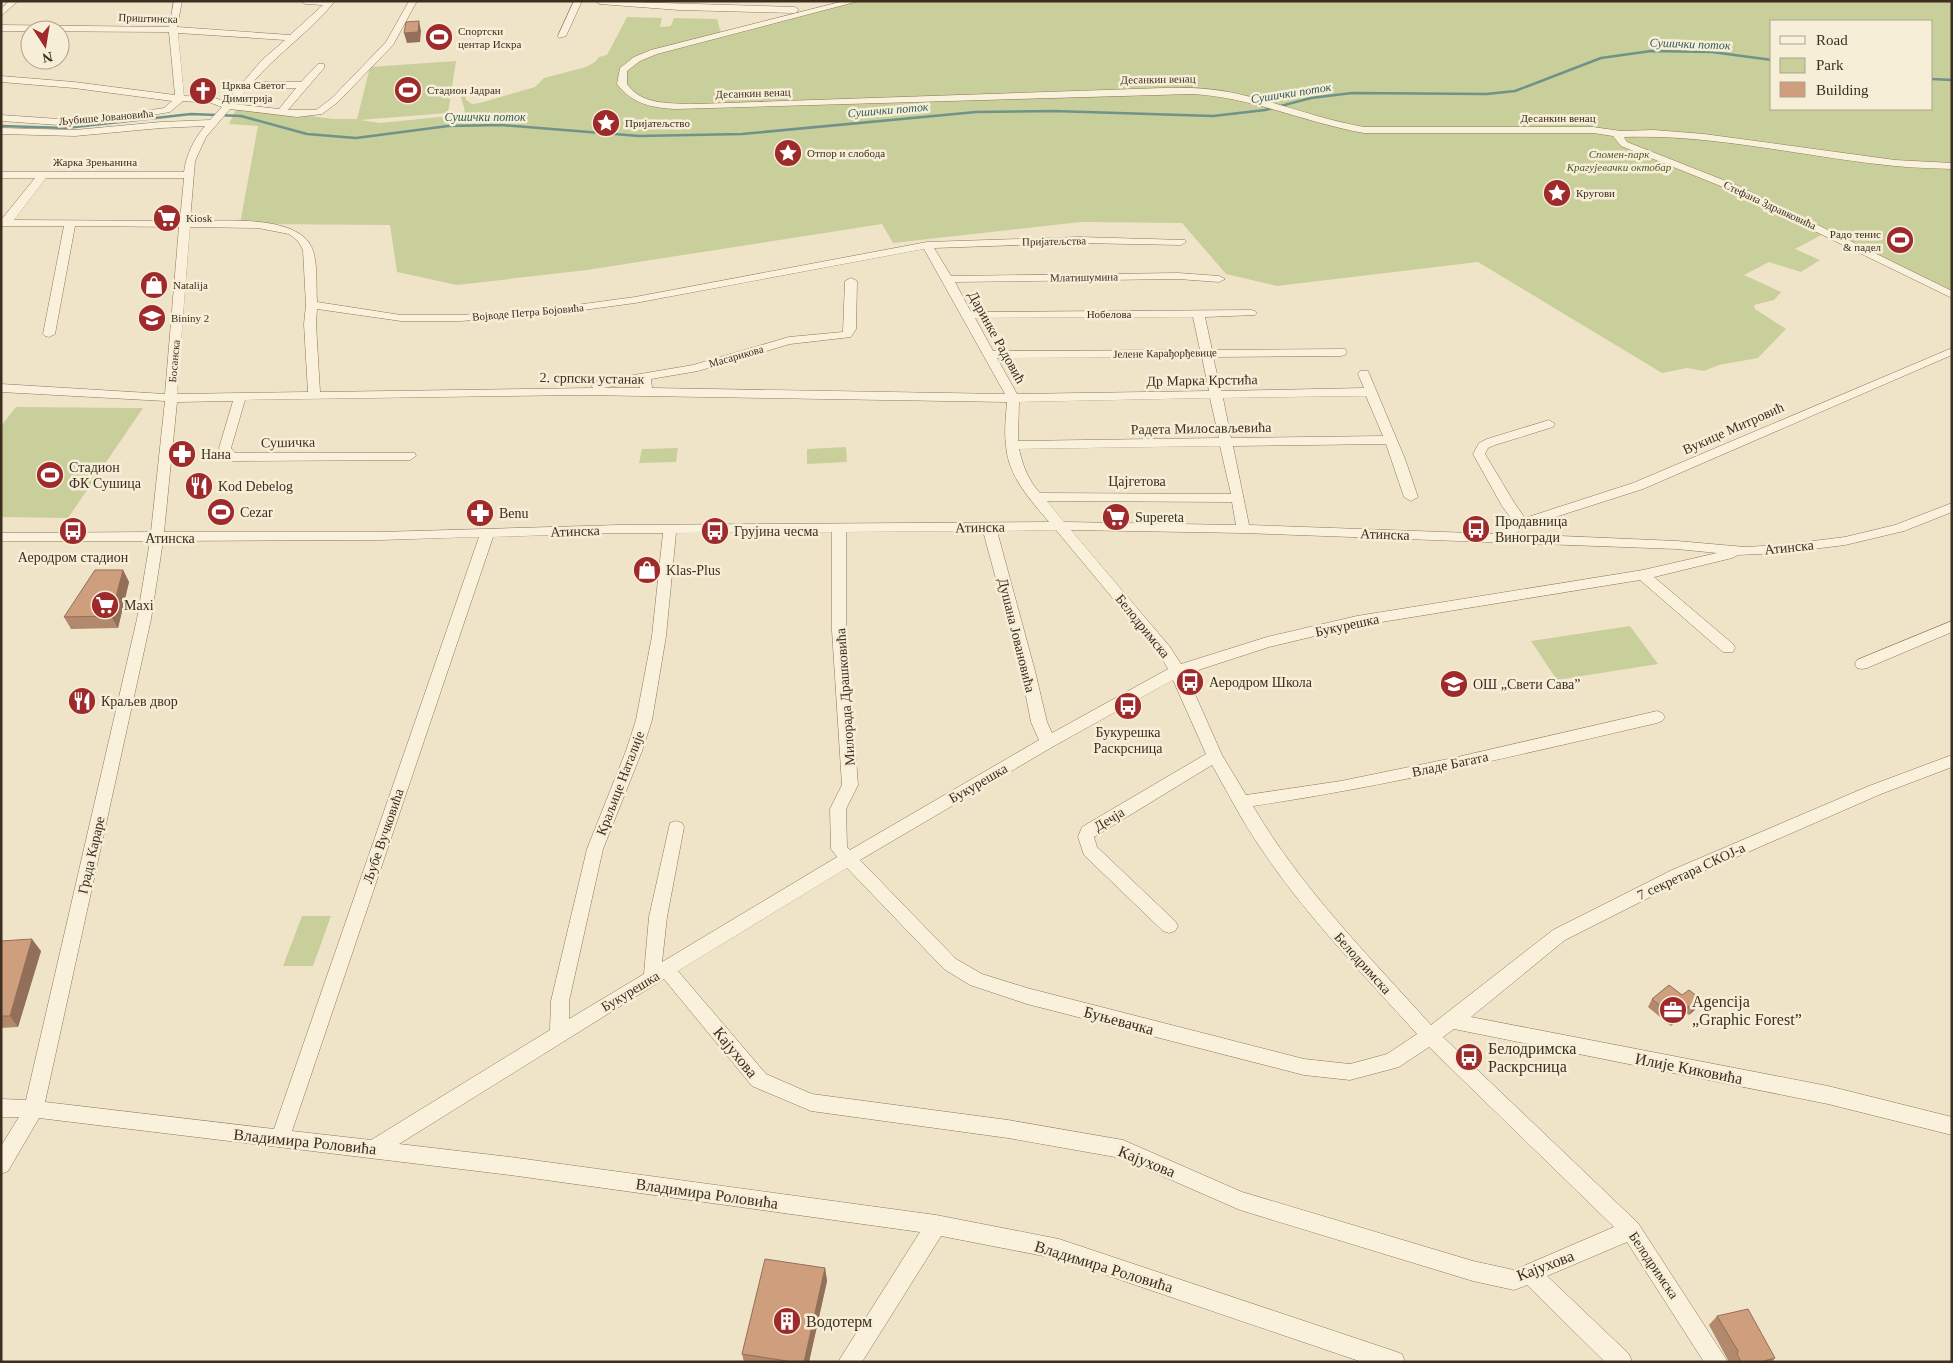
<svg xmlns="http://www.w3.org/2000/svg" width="1953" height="1363" font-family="Georgia,serif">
	<rect width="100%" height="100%" fill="#f0e4c8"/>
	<!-- green -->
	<path fill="#c9cf9b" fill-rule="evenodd" d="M855 1H1952V292L1829 231 1795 249 1820 260 1801 272 1769 262 1744 275 1781 292 1774 300 1754 305 1755 309 1786 329 1758 358 1719 365 1704 371 1687 368 1662 373 1478 262 1277 286 1226 274 1182 223 1081 222 893 243 882 224 587 270 457 285 397 272 390 225 240 224 258 126 229 124 237 107 334 119H357L370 67 456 61 448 113 360 120 380 123 459 115 465 111 458 87H465L466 100 472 104 480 103 535 87 544 78 586 67 595 62 599 57 607 55 627 17 662 18 660 27 671 26 674 18 717 19 721 33ZM1772 21H1932V109H1772Z
		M16 407 135 408H143L68 518 1 517V426Z
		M846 447 847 462 807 464V449Z
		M678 448 676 462 639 463 642 449Z
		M1630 626 1658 664 1557 680 1531 641Z
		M302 916H331L313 966H283Z"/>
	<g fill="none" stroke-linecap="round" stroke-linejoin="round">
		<!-- stream -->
		<path stroke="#6f938a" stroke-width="2.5" d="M1932 79 1952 80
			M1 126 66 128 191 114 241 116 307 134 356 138 448 126 501 125 639 136 742 134 976 112 1054 111 1213 116 1265 110 1311 98 1352 93 1487 94 1515 91 1601 58 1651 51 1712 52 1772 60"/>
		<defs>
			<path id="minor" d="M9 1H18L1 16V9Z
				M174 1H182L177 27 290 35 323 5 305 4 301 1H335C311 31 278 53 253 82H301L318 64H324V68L288 110H316L332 98 386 42 409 1H417L393 45 338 102 322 114 297 117 230 109 206 137 195 161 190 221C222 221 298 214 312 248 318 261 316 288 317 302L401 315H461L561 307 635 297 927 242 1079 237 1185 240 1186 242 1181 245 1079 243 934 248 951 276 1178 273 1219 276 1225 279 1219 282 1178 279 955 282 971 312 1251 310 1255 311 1257 313 1255 315 1205 317 1212 350 1345 349 1347 352 1345 355 1341 356 1213 357 1221 391 1364 388 1358 374 1360 371H1368L1405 459 1418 497 1411 501 1404 497 1386 444 1233 446 1249 525 1499 534 1514 522 1502 506 1473 454 1479 443 1487 439 1549 420 1555 424 1553 427 1495 445 1488 448 1485 454 1515 504 1525 518 1633 483 1952 348V355L1643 489 1527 526 1514 534 1677 541 1745 547 1781 545 1845 537 1895 525 1952 503V512L1904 531 1845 545 1781 553 1738 555 1732 558 1654 577 1733 644 1735 648 1733 652H1723L1640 580 1357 626 1269 647 1186 674 1222 755 1246 795 1341 781 1453 758 1657 711 1662 713 1665 717 1662 721 1657 723C1523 754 1389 786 1253 806 1301 888 1368 955 1431 1025L1553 930 1672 870 1869 786 1952 755V767L1881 794 1684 880 1565 940 1471 1017 1828 1086 1952 1117V1135L1828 1104 1454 1029 1443 1037 1638 1223 1728 1362H1704L1627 1242 1547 1276 1629 1354 1632 1362H1605L1527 1285 1514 1290 1473 1281 1240 1210 1121 1158 1008 1138 811 1111 804 1108 752 1086 664 979 399 1144 510 1157 936 1215 1059 1239 1394 1351 1402 1354 1405 1362H1362L1059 1259 941 1236 862 1362H838L920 1232 510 1175 39 1118 8 1171 1 1174V1146L19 1117H1V1099L26 1100 137 619 150 541H1V533L151 532 165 401 1 392V384L165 394 179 227 75 226 55 334 49 337 45 336 43 334 64 226H1V220L35 178H1V172H184C186 155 194 139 205 126L161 128 75 136 1 134V128L75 130 161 122 210 120 222 107 211 103 183 101 170 112 117 121 59 125 1 121V115L59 119 117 115 164 108 172 101 74 88 1 82V76L74 82 175 95 169 32 1 31V25L169 27ZM178 33 285 40 262 60 226 102 212 97 184 96ZM248 88H296L279 109 234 104ZM46 178H184L180 221 14 220ZM190 227 258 228 289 234 298 241 303 250 306 305 304 324 308 392 177 394ZM924 249 1005 394 652 388 651 379 698 371 790 344 851 337 856 329 857 281 851 278 845 281 843 332 789 337 693 365 593 382 591 385 593 388 320 392 316 324 317 309 401 321H461L561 313 635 303ZM1193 317 1200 350 993 351 975 318ZM1202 357 1209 391 1017 394 997 358ZM639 382 640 388H603ZM582 395 1007 402C1006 416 1004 431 1006 445 1008 477 1030 499 1049 522L619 525 380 532H164L177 402 233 401 219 448 224 458 233 461 410 460 416 456 415 453H235L231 448 245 400ZM1366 396 1383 436 1231 438 1223 398ZM1210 398 1219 438 1018 441 1019 402ZM1220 446 1231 494 1040 493C1028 480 1023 466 1019 449ZM1047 501 1232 502 1236 525 1064 522ZM1056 530 1160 655 1168 669 1052 733 1047 722 1035 671 997 531ZM1071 530 1243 533 1677 549 1717 553 1643 570 1357 616 1267 637 1181 664 1170 647ZM983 531 1021 671 1031 722 1039 740 850 850 847 847 846 809 858 785 846 630V532ZM832 532V630L842 785 830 809 831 849 837 857 662 962 667 917 684 827 682 823 676 821 670 823 649 917 644 974 569 1019V1001L603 849 642 751 652 720 666 636 676 533ZM619 533H663L652 636 636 720 626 751 587 849 551 1001 550 1030 371 1140 292 1131 493 537ZM479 537 274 1129 45 1102 151 619 163 541 380 540ZM1173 680 1206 754 1082 827 1078 837 1084 855 1163 931 1169 933 1175 931 1178 926 1175 921 1097 847 1094 837 1212 765C1228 793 1242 821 1260 847 1305 915 1363 974 1417 1034L1387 1054 1350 1064 1304 1059 1027 988 982 974 956 959 860 860 1054 746ZM847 868 944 969 970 985 1027 1004 1304 1075 1350 1080 1399 1067 1429 1047 1614 1227 1514 1270 1473 1261 1242 1192 1123 1140 1008 1120 812 1094 766 1074 678 971Z
				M574 1H582L566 36 559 38 558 36Z
				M596 1 795 7 799 10 795 13 679 10 600 4Z
				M844 1H859L657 54 640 61 627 71V84C642 106 672 103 696 104L1163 88C1185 87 1207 88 1229 92 1275 101 1318 119 1364 127H1593L1621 131 1654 130 1704 134 1895 160 1952 163V169C1933 168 1914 168 1895 166 1804 157 1715 134 1624 137L1627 142 1736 185 1952 291V298L1728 189 1621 146 1613 136 1593 133H1364C1306 123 1251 97 1192 94L676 109C653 108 632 104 617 84L620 68 634 57 651 50Z
				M1952 621V632L1867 668 1862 669 1857 668 1855 664 1857 660Z"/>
		</defs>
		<!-- minor casing -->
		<use href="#minor" stroke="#8d765c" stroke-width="1"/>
		<!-- minor -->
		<use href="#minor" fill="#faf1dc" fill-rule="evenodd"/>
	</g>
	<!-- wall -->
	<path fill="#b2896c" d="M123 570 129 582 118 628 71 629 64 617Z
		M1 941 41 951 18 1027 1 1028Z
		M1669 985 1697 1008 1689 1015 1686 1013 1671 1026 1648 1007 1652 999Z
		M825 1268 827 1281 809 1362H744L742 1354Z
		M1717 1316 1775 1358 1772 1362H1729L1709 1325Z"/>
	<!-- shaded-wall -->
	<path fill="#916f58" d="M419 21 421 31 420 42 407 43 404 33Z
		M123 570 129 582 118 628 111 616Z
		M32 939 41 951 18 1027 10 1016Z
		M1702 1000 1697 1008 1689 1015 1693 1008Z
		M1690 1005 1686 1013 1671 1026 1675 1018Z
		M825 1268 827 1281 809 1362H804Z"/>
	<!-- building -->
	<path fill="#cf9f7d" stroke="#916f58" d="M419 21 418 32 404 33 406 22Z
		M95 570H123L111 616 64 617Z
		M32 939 10 1016H1V941Z
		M1669 985 1682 995 1689 990 1702 1000 1693 1008 1690 1005 1675 1018 1652 999Z
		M765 1259 825 1268 804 1362H793L742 1354Z
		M1748 1309 1775 1358 1760 1362H1741L1737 1354 1738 1351 1717 1316Z"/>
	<!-- icons -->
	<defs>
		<symbol id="stadium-disc" viewBox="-11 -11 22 22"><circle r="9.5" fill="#9e2a2b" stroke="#f7eed8"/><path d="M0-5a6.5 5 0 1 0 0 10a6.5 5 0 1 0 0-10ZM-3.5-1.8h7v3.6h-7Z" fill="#fff"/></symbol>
		<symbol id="church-disc" viewBox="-11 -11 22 22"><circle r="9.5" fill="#9e2a2b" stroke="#f7eed8"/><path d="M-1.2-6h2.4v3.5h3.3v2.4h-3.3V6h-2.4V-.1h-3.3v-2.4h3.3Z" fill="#fff"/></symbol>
		<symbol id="sight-disc" viewBox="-11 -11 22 22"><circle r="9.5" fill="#9e2a2b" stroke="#f7eed8"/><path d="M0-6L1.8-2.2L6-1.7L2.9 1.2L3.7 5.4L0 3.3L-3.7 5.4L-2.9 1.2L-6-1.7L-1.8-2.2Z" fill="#fff"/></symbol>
		<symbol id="supermarket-disc" viewBox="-11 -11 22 22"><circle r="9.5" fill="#9e2a2b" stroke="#f7eed8"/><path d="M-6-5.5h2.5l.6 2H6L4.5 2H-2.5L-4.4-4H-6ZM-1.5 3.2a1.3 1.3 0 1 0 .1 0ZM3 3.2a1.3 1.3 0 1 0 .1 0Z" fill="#fff"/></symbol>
		<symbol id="shop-disc" viewBox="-11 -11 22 22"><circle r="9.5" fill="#9e2a2b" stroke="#f7eed8"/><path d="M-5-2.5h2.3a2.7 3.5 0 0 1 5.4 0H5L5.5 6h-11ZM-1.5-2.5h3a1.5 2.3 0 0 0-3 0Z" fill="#fff"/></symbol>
		<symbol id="school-disc" viewBox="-11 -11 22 22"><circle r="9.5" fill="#9e2a2b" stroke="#f7eed8"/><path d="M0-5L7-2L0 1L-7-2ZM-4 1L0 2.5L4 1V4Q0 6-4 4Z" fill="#fff"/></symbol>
		<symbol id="pharmacy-disc" viewBox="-11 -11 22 22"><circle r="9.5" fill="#9e2a2b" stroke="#f7eed8"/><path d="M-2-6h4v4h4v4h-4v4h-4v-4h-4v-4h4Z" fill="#fff"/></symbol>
		<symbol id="restaurant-disc" viewBox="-11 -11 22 22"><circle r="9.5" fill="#9e2a2b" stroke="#f7eed8"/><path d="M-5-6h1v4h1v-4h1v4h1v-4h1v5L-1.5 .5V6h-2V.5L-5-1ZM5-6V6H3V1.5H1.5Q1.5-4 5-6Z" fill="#fff"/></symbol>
		<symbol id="bus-disc" viewBox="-11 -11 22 22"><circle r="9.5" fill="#9e2a2b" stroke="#f7eed8"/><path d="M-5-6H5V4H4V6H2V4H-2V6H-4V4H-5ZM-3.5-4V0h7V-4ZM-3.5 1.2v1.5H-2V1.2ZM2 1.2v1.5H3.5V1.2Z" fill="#fff"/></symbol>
		<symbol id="office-disc" viewBox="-11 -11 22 22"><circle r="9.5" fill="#9e2a2b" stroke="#f7eed8"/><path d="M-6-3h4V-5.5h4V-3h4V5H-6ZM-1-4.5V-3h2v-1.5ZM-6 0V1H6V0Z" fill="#fff"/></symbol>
		<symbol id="building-disc" viewBox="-11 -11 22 22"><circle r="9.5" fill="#9e2a2b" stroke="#f7eed8"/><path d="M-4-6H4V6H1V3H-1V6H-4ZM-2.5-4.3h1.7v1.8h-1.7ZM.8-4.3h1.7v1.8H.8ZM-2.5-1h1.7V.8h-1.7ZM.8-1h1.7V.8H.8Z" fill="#fff"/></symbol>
	</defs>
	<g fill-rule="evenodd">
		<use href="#stadium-disc" x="423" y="21" width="32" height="32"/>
		<use href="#stadium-disc" x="392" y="74" width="32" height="32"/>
		<use href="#church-disc" x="187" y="75" width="32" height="32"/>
		<use href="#sight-disc" x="590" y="107" width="32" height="32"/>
		<use href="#sight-disc" x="772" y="137" width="32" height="32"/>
		<use href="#sight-disc" x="1541" y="177" width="32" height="32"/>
		<use href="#supermarket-disc" x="151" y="202" width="32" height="32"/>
		<use href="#stadium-disc" x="1884" y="224" width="32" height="32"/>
		<use href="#shop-disc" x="138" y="269" width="32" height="32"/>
		<use href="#school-disc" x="136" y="302" width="32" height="32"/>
		<use href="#pharmacy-disc" x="166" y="438" width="32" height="32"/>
		<use href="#stadium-disc" x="34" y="459" width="32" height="32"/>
		<use href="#restaurant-disc" x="183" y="470" width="32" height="32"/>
		<use href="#stadium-disc" x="205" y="496" width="32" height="32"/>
		<use href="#pharmacy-disc" x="464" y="497" width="32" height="32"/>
		<use href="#supermarket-disc" x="1100" y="501" width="32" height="32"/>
		<use href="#bus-disc" x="1460" y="513" width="32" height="32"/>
		<use href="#bus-disc" x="57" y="515" width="32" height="32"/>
		<use href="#bus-disc" x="699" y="515" width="32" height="32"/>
		<use href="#shop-disc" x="631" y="554" width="32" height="32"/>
		<use href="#supermarket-disc" x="89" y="589" width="32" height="32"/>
		<use href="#bus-disc" x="1174" y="666" width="32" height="32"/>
		<use href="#school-disc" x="1438" y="668" width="32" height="32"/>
		<use href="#restaurant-disc" x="66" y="685" width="32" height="32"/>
		<use href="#bus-disc" x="1112" y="690" width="32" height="32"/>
		<use href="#office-disc" x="1657" y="994" width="32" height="32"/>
		<use href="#bus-disc" x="1453" y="1041" width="32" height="32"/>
		<use href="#building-disc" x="771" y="1305" width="32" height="32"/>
	</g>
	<g text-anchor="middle" stroke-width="5" stroke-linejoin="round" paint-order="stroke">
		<!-- far-street labels -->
		<g font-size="11" fill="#3d2e20" stroke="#f7eed8">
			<text transform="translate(148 18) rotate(2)" y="4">Приштинска</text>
			<text transform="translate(1158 79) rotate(-1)" y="4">Десанкин венац</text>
			<text transform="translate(753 93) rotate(-2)" y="4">Десанкин венац</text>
			<text transform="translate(106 117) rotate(-5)" y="4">Љубише Јовановића</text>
			<text x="1558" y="122">Десанкин венац</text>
			<text x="95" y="166">Жарка Зрењанина</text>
			<text transform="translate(1770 205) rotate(25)" y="4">Стефана Здравковића</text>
			<text transform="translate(1054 241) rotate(-1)" y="4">Пријатељства</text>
			<text transform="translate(1084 277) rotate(-1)" y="4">Млатишумина</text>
			<text transform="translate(528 312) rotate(-5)" y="4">Војводе Петра Бојовића</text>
			<text x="1109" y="318">Нобелова</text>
			<text transform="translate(1165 353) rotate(-1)" y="4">Јелене Карађорђевице</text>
			<text transform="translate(736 356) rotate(-16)" y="4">Масарикова</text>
			<text transform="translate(174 361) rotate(-85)" y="4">Босанска</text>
		</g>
		<!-- far-poi labels -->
		<g font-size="11" fill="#3d2e20" stroke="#f7eed8" text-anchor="start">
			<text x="458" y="35">Спортски<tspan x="458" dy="13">центар Искра</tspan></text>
			<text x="222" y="89">Црква Светог<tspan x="222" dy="13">Димитрија</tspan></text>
			<text x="427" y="94">Стадион Јадран</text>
			<text x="625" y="127">Пријатељство</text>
			<text x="807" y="157">Отпор и слобода</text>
			<text x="1576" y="197">Кругови</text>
			<text x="186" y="222">Kiosk</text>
			<text x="1881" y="238" text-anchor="end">Радо тенис<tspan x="1881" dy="13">&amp; падел</tspan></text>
			<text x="173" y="289">Natalija</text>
			<text x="171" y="322">Bininy 2</text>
		</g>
		<!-- far-park labels -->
		<g font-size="11" font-style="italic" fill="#4d5a26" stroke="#f7eed8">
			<text x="1619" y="158">Спомен-парк<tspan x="1619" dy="13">Крагујевачки октобар</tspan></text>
		</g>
		<!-- far-water labels -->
		<g font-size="12" font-style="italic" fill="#2f5d5a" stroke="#f7eed8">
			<text transform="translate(1690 44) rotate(2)" y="4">Сушички поток</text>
			<text transform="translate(1291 93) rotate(-9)" y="4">Сушички поток</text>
			<text transform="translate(888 110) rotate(-5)" y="4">Сушички поток</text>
			<text x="485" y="121">Сушички поток</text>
		</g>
		<!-- street labels -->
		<g font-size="14" fill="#3d2e20" stroke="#f7eed8">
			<text transform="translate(997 337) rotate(61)" y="5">Даринке Радовић</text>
			<text transform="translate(592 378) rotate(1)" y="5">2. српски устанак</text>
			<text transform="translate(1202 380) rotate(-1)" y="5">Др Марка Крстића</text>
			<text transform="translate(1201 428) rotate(-1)" y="5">Радета Милосављевића</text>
			<text transform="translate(1733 428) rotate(-24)" y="5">Вукице Митровић</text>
			<text transform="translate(288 442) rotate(-1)" y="5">Сушичка</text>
			<text x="1137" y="486">Цајгетова</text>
			<text transform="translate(980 527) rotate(-1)" y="5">Атинска</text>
			<text transform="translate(575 531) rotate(-2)" y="5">Атинска</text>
			<text transform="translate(1385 534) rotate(2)" y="5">Атинска</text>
			<text x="170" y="543">Атинска</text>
			<text transform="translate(1789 547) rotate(-6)" y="5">Атинска</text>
			<text transform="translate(1347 625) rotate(-12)" y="5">Букурешка</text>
			<text transform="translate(1143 626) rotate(51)" y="5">Белодримска</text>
			<text transform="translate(1017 635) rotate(76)" y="5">Душана Јовановића</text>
			<text transform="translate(845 697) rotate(-94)" y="5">Милорада Драшковића</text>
			<text transform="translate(1450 764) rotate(-12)" y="5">Владе Багата</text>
			<text transform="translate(620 783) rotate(-69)" y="5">Краљице Наталије</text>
			<text transform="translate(978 783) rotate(-30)" y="5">Букурешка</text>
			<text transform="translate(1109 819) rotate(-31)" y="5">Дечја</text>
			<text transform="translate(383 836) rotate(-71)" y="5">Љубе Вучковића</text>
			<text transform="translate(91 855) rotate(-77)" y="5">Града Караре</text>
			<text transform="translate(1691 871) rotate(-25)" y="5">7 секретара СКОЈ-а</text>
			<text transform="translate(1363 963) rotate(48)" y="5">Белодримска</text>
			<text transform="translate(630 991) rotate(-31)" y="5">Букурешка</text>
			<text transform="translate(1654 1265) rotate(56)" y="5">Белодримска</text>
		</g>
		<!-- poi labels -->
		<g font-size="14" fill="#3d2e20" stroke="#f7eed8" text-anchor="start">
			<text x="201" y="459">Нана</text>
			<text x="69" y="472">Стадион<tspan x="69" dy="16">ФК Сушица</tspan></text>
			<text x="218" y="491">Kod Debelog</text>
			<text x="240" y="517">Cezar</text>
			<text x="499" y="518">Benu</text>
			<text x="1135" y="522">Supereta</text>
			<text x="1495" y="526">Продавница<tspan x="1495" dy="16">Виногради</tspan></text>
			<text x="734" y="536">Грујина чесма</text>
			<text x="73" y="562" text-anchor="middle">Аеродром стадион</text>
			<text x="666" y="575">Klas-Plus</text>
			<text x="124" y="610">Maxi</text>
			<text x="1209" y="687">Аеродром Школа</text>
			<text x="1473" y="689">ОШ „Свети Сава”</text>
			<text x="101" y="706">Краљев двор</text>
			<text x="1128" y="737" text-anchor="middle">Букурешка<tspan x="1128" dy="16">Раскрсница</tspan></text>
		</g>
		<!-- near-poi labels -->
		<g font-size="16" fill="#3d2e20" stroke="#f7eed8" text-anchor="start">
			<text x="1692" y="1007">Agencija<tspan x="1692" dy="18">„Graphic Forest”</tspan></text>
			<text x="1488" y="1054">Белодримска<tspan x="1488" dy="18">Раскрсница</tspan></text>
			<text x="806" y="1327">Водотерм</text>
		</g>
		<!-- near-street labels -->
		<g font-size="16" fill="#3d2e20" stroke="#f7eed8">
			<text transform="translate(1119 1020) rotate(15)" y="6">Буњевачка</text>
			<text transform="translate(736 1052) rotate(51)" y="6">Кајухова</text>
			<text transform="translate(1689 1068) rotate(11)" y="6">Илије Киковића</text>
			<text transform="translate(305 1141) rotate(6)" y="6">Владимира Роловића</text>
			<text transform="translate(1147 1161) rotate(22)" y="6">Кајухова</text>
			<text transform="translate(707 1193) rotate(8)" y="6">Владимира Роловића</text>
			<text transform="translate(1545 1265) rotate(-21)" y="6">Кајухова</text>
			<text transform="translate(1104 1266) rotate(17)" y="6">Владимира Роловића</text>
		</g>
	</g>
	<!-- border -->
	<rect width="1953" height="1363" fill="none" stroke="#3d2e20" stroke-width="5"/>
	<!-- legend -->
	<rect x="1770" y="20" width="162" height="90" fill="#f7eed8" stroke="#ada18e"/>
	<rect x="1780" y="36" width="25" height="8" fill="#faf1dc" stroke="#ada18e"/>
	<text x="1816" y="45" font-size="15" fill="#3d2e20">Road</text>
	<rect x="1780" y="58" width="25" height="15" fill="#c9cf9b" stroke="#ada18e"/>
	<text x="1816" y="70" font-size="15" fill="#3d2e20">Park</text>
	<rect x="1780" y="82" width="25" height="15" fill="#cf9f7d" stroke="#ada18e"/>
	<text x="1816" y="95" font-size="15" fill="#3d2e20">Building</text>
	<!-- north arrow -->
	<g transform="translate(45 45) rotate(168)"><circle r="24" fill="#f7eed8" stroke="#ada18e"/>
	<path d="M0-4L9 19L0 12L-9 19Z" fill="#9e2a2b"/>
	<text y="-8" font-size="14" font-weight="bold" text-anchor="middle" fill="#3d2e20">N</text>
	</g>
</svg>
